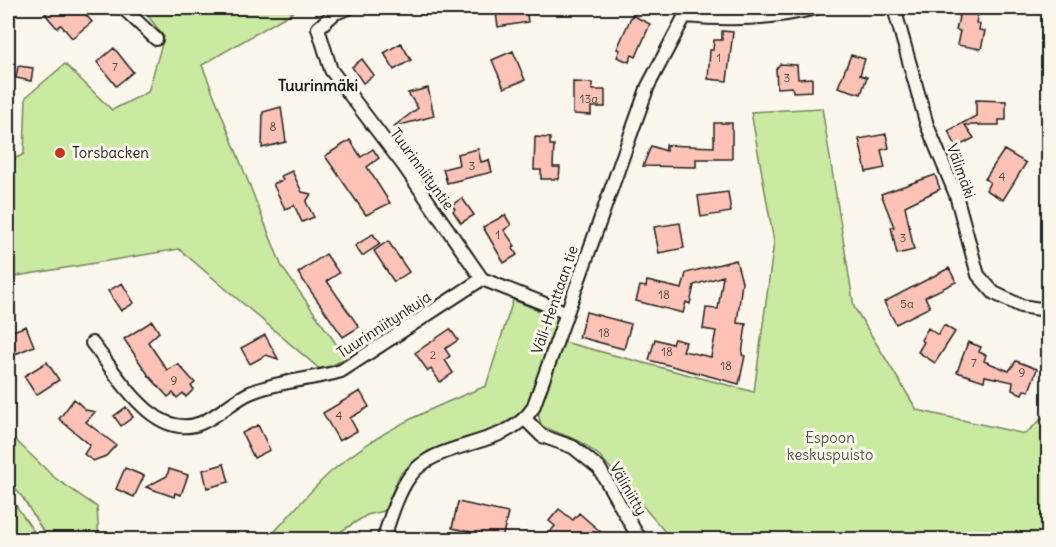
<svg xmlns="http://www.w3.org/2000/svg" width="1056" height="547" font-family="Delius,sans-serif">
	<rect width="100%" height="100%" fill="#fbf7ec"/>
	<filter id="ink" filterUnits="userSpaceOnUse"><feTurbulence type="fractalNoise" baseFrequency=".0167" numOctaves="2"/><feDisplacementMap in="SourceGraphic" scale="12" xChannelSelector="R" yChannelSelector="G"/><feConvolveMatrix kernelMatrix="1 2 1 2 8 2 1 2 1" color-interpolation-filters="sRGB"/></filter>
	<g filter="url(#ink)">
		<!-- green -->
		<path fill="#cbeaa1" stroke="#74835e" stroke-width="1.5" d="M142 8H300L202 65 282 267 346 358 322 371 179 249 17 276 8 286V162L24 154 26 97 65 64 112 110 148 92 164 37Z
			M822 108 854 307 917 410 1025 434 1048 413V539H671L600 456 579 441 541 426 538 413 564 342 754 392 774 242 751 112Z
			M513 300 555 317 557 325 531 398 518 418 490 433 428 451 400 474 384 511 367 515 329 539 270 540 276 530C295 510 312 488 333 470 378 431 431 408 486 386Z
			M8 433 55 478 97 507 99 539 47 538 23 498 8 480Z
			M8 494 39 539H8Z"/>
		<!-- building -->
		<path fill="#fec3b6" stroke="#1c1c1c" stroke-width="1.5" d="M53 8H80L92 22 72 38 61 25 57 28 45 14Z
			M517 8H526L528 22 498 27 496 13Z
			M961 8 979 10 976 23 980 24 979 30 985 31 981 49 957 45 960 31 956 30Z
			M632 15 650 24 636 57 632 55 629 62 617 57 620 50 617 49Z
			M722 31 733 32 727 81 708 79 710 50H713L714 40H722Z
			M401 43 411 60 394 70 384 53Z
			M114 48 133 72 116 86 97 62Z
			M513 51 525 80 504 88 492 60Z
			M851 55 865 59 860 75 867 77 861 94 838 87Z
			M362 59 374 75 363 83 352 67Z
			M780 64 797 65 798 79 812 78V91L793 92 792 87 777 88 776 69Z
			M18 66 33 68 31 81 16 78Z
			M573 82 592 83V90H605V107H591V115L573 114Z
			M428 88 434 116 393 127 418 108 408 93Z
			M976 100 1006 101V120H999V125H965L974 138 957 147 948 131 976 116Z
			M281 107 286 142 262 148 263 112Z
			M714 123H732V159H696V167L643 166 651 146 666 151V145L714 147Z
			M886 134 889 148 881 150 885 168 866 172 859 139Z
			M535 137 550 138V145H554L553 167H560L559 179H541V170H534Z
			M350 140 361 157 373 149 379 158 367 167 390 203 366 215 325 156Z
			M478 149 481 162 489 160 492 172 447 183 443 169 459 165 457 154Z
			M1004 150 1026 163 1003 200 986 190 990 182 985 179Z
			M292 171 302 192 311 194 306 202 314 217 302 222 294 205 285 209 273 184 283 180 281 176Z
			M935 175 940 189 905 206 914 250 897 254 891 227H894L881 194Z
			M728 192 731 212 701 217 698 196Z
			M462 198 474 215 461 223 453 211 455 209 452 205Z
			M505 215 511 225 504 230 515 246 512 247 517 255 504 263 483 227Z
			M680 223 684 248 659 253 654 227Z
			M373 234 380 244 362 256 355 246Z
			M388 241 409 272 394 282 374 251Z
			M326 254 339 273 327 281 359 327 343 337 298 273Z
			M736 260 742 282 737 323 746 324 742 355 745 356 739 384 649 360 655 339 672 344 674 339 686 342 683 351 711 357 716 331 703 329 706 308 718 309 723 276 694 285 690 304 686 302 683 313 636 301 640 286 646 287 647 281 682 289 686 273Z
			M949 268 956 282 925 297 930 307 896 324 884 302Z
			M122 283 134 303 121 311 108 291Z
			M586 312 631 324 624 349 579 337Z
			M152 321 159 332 148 342 167 370 178 364 195 383 191 386 194 389 186 397 183 393 177 398 173 393 168 397 149 376 124 339Z
			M944 325 955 332 935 363 918 352 924 342 921 340 928 328 938 335Z
			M26 326 34 346 8 357V333Z
			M450 329 458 340 445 349 450 356 445 360 453 373 440 382 431 369 428 371 415 353Z
			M265 335 278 359 266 355 250 364 241 348Z
			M968 342 981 347 979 352 986 355 984 361 1009 371 1016 361 1037 369 1029 391 1024 390 1022 394 1012 390 1013 382 985 376 984 381 957 372Z
			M47 362 59 380 36 395 24 376Z
			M360 391 369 407 350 418 357 431 339 441 323 413Z
			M74 399 86 410 95 412 86 422 116 445 106 456 93 461 84 454 90 445 59 419Z
			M126 407 133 417 121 426 114 416Z
			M258 425 270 450 254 458 242 433Z
			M224 464 229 482 207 488 203 470Z
			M125 468 144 476 134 497 116 489Z
			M169 469 188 475 181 495 175 493 174 497 146 487 167 476Z
			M458 502 508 513 502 539 452 528Z
			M559 509 573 520 579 513 610 540H543L555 526 549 521Z"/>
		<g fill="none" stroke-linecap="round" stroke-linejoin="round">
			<defs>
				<path id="street" d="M123 8 156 39
					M349 8 335 13 318 28 331 70 404 166 482 279 565 312
					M894 8 927 125 956 195 978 275 994 293 1021 306 1040 309
					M685 16C728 20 774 19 816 8
					M92 343C118 375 154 442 201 423 220 415 234 399 252 392 281 380 312 380 341 371L482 279
					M525 419 542 436 573 447 599 468 636 533 642 540
					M383 540C390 519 397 494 410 476 438 438 505 450 533 408L648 86 689 8"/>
			</defs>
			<!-- street casing -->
			<use href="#street" stroke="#1c1c1c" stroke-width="16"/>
			<!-- street -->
			<use href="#street" stroke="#fbf7ec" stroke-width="12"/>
		</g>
	</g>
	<!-- markers -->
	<circle fill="#c8321e" stroke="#fbf7ec" stroke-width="2" cx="60" cy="153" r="6"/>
	<g text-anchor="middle" stroke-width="6" stroke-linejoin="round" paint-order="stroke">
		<!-- number labels -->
		<g font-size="12" fill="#544642">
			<text x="719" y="62">1</text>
			<text x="115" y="71">7</text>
			<text x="787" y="82">3</text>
			<text x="589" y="103">13a</text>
			<text x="273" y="131">8</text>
			<text x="472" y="170">3</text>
			<text x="1002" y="181">4</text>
			<text x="498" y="239">1</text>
			<text x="903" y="242">3</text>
			<text x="664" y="299">18</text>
			<text x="907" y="308">5a</text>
			<text x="604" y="337">18</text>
			<text x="667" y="356">18</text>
			<text x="433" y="359">2</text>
			<text x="974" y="367">7</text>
			<text x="726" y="370">18</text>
			<text x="1022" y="377">9</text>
			<text x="174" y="385">9</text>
			<text x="339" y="420">4</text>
		</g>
		<!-- poi labels -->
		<g font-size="15" fill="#1c1c1c" stroke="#fbf7ec" text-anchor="start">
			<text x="72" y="158">Torsbacken</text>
		</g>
		<!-- street labels -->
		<g font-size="15" fill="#1c1c1c" stroke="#fbf7ec">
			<text transform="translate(422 169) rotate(54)" y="5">Tuurinniityntie</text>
			<text transform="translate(961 171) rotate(70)" y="5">Välimäki</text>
			<text transform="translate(555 300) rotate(-71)" y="5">Väli-Henttaan tie</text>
			<text transform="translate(384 325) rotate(-33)" y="5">Tuurinniitynkuja</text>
			<text transform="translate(628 489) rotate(60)" y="5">Väliniitty</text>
		</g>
		<!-- park labels -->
		<g font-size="15" fill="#515a44" stroke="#fbf7ec">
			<text x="830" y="443">Espoon<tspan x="830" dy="17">keskuspuisto</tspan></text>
		</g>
		<!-- neighbourhood labels -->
		<g font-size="16" font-weight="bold" fill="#1c1c1c" stroke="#fbf7ec">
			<text x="318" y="91">Tuurinmäki</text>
		</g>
	</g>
	<!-- margin -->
	<rect width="1056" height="547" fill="none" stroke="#fbf7ec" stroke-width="30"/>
	<rect x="15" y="15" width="1026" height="517" fill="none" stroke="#1c1c1c" stroke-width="2" filter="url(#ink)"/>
</svg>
